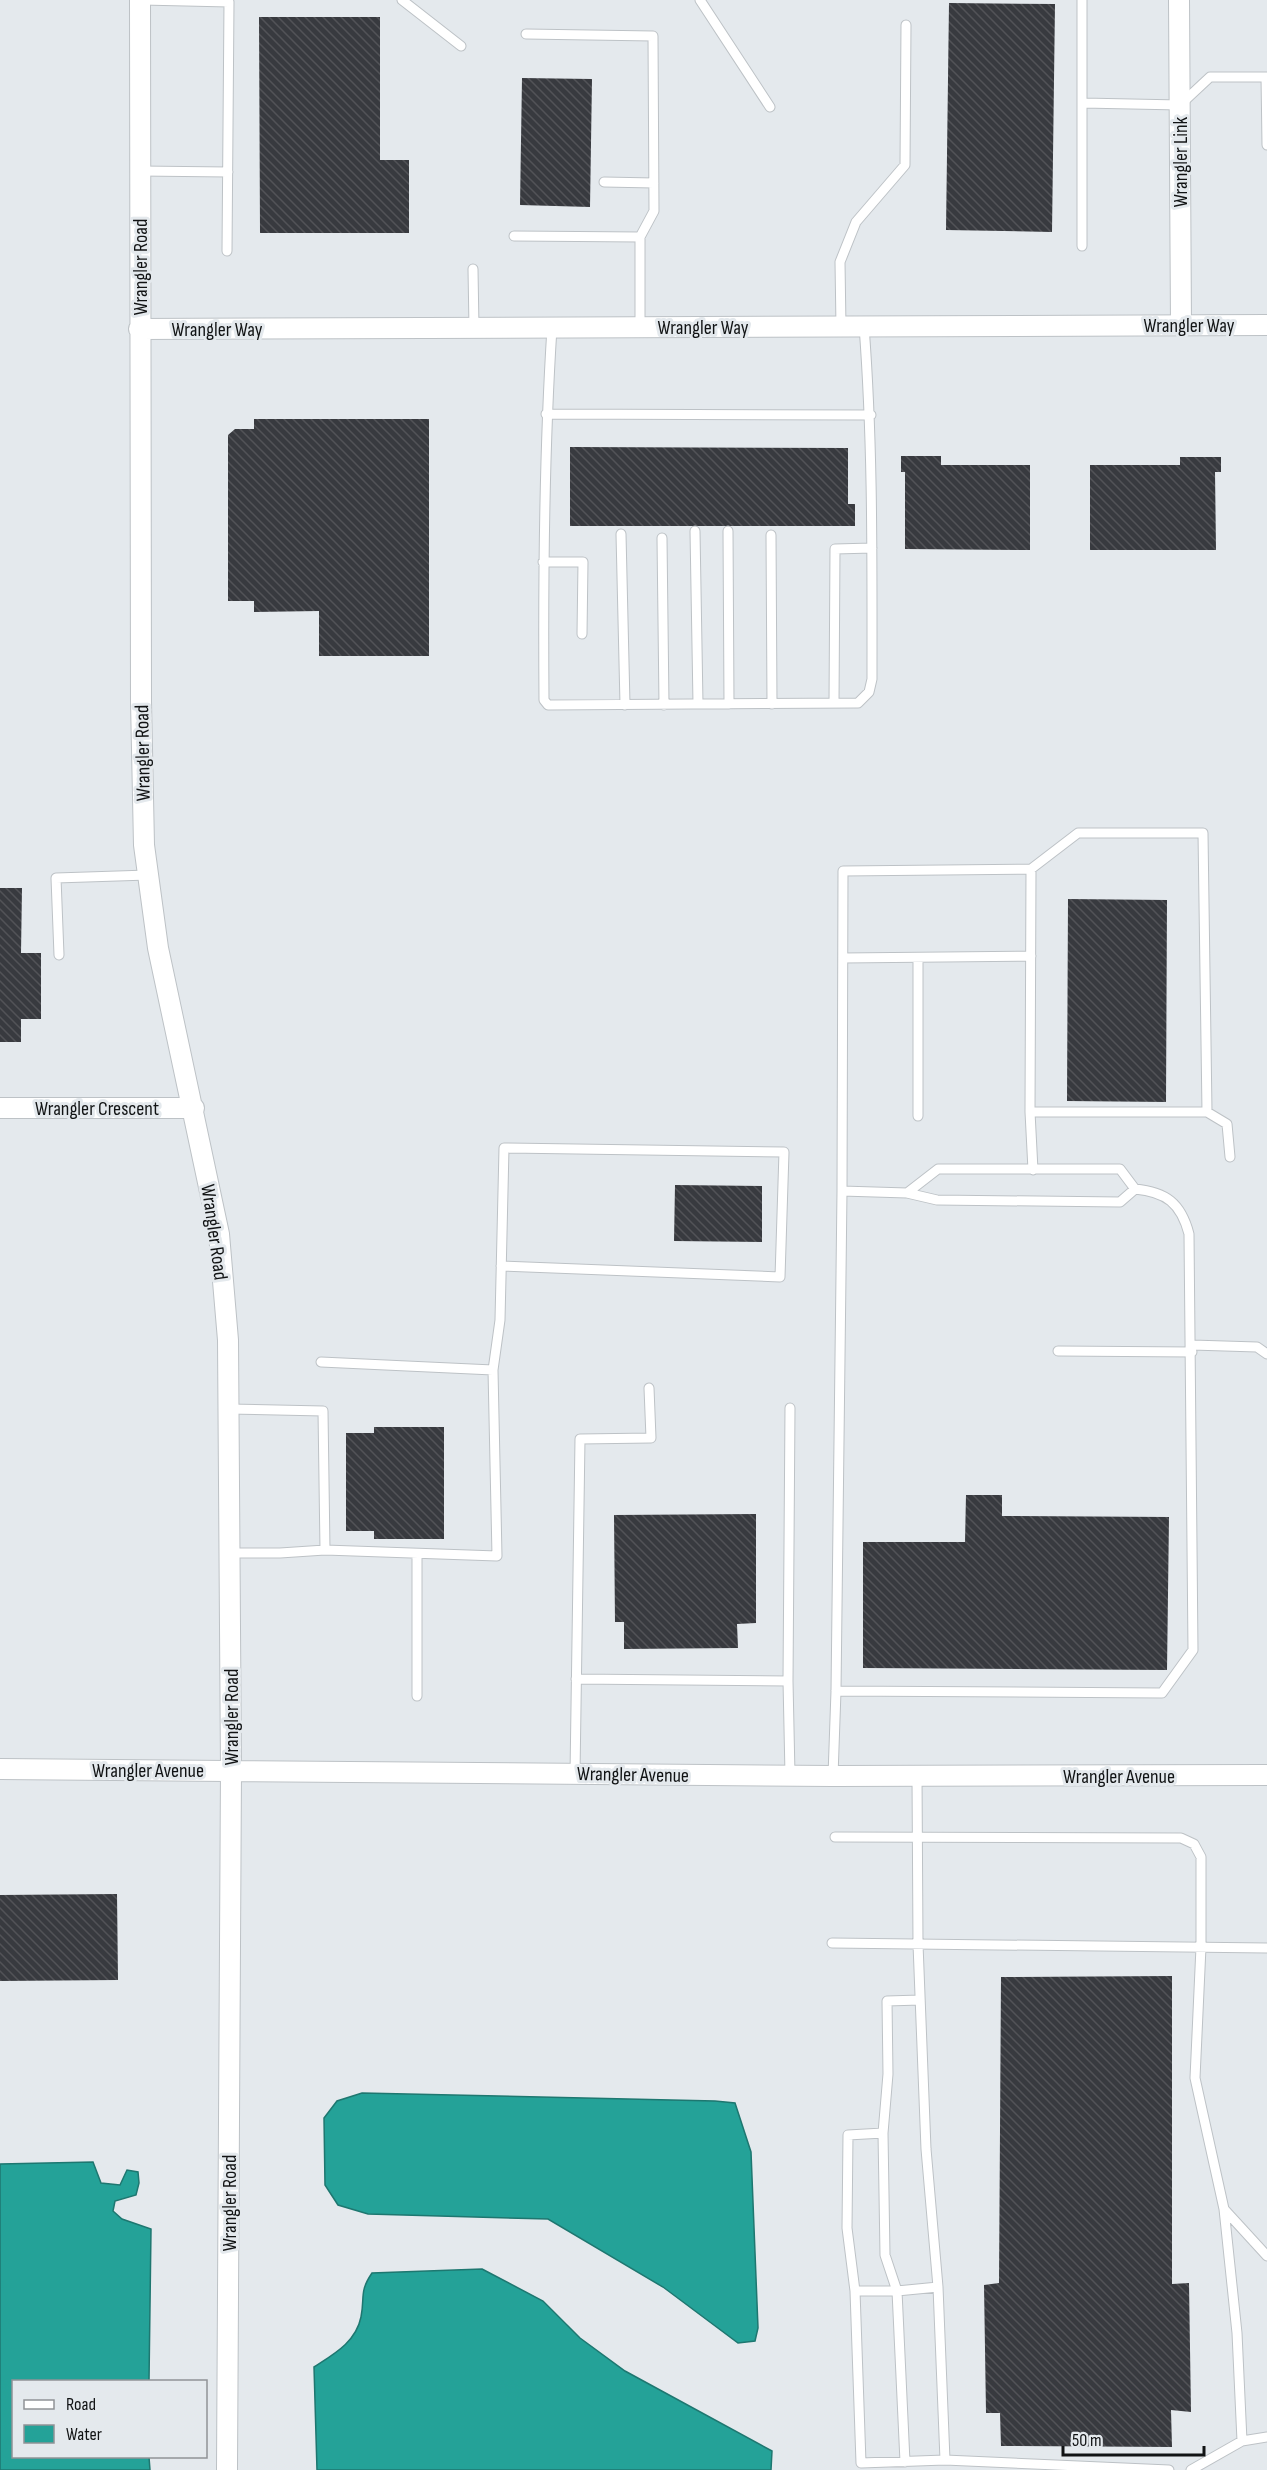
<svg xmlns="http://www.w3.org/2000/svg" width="1267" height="2470" font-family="'Sofia Sans Condensed',sans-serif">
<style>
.water{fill:#24a298;stroke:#1e7770;stroke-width:1.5}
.building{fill:url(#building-back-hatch)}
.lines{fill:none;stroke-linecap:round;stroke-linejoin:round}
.service-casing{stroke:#bdc2c6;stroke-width:11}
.minor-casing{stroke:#bdc2c6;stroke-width:22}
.service{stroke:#fff;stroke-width:9}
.minor{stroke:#fff;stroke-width:20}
.labels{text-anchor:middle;stroke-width:6;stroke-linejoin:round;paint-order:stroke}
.street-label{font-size:20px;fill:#111314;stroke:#e4e9ed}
</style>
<defs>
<pattern id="building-back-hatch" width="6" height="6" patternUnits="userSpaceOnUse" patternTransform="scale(1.5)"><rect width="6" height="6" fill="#383a3f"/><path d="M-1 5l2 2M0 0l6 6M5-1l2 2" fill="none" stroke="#525357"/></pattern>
</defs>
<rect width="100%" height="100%" fill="#e4e9ed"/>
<path class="water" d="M362,2093L715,2101L735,2103L751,2152L758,2328L755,2341L738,2343L663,2287L548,2219L368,2214L338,2205L325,2185L324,2118L337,2101Z
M93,2162L101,2183L120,2185L127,2170L138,2172L139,2183L136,2195L115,2201L113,2211L122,2219L151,2229L149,2381L14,2382V2456L149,2457L150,2470H0V2164Z
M482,2269L543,2301L580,2338L625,2371L772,2451L771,2470H317L314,2367C334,2354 356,2342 361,2317C365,2297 359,2292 372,2273Z"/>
<path class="building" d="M949,3L1055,4L1052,232L946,230Z
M259,17H380V160H409V233H260Z
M522,78L592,79L590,207L520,205Z
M254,419H429V656H319V611L254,612V601H228V435L235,429H254Z
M570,447L848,448V504H855V526H570Z
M901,456H941V465H1030V550L905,549V472H901Z
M1180,457H1221V472H1215L1216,550H1090V465H1180Z
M0,888H22L21,953H41V1019H21V1042H0Z
M1068,899L1167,900L1166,1102L1067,1101Z
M675,1185L762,1186V1242L674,1241Z
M374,1427H444V1539H374V1531H346V1433H374Z
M966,1495H1002V1516L1169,1517L1167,1670L863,1668V1542H965Z
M756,1514V1623L737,1624L738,1648L624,1649V1622H615L614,1515Z
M117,1894L118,1980L0,1981V1895Z
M1172,1976V2284L1189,2283L1191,2412L1171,2410L1172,2447L1001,2446L1000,2413H986L984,2285L999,2283L1001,1977Z"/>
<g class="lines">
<g class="service-casing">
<path id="service" d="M142,0L229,2L227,251
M402,0L461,46
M700,0L770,107
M1082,0V246
M526,34L653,36L654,211L640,237V327
M1266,77L1267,145
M1083,103L1180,105L1210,77H1267
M140,171L228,172
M604,182L654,183
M514,236L640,237
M473,269L474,328
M841,327L840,262L856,222L905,165L906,25
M552,328C544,452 543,576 544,700L548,705L858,703L869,692L872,679C872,561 873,444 864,326
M546,414L871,415
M695,531L698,704
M728,531L729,704
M621,534L625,705
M771,535L772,704
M662,538L664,705
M543,562H583L582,634
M834,703L835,549L872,548
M59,955L56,878L148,875
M843,958L1031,956
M1030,1112H1207
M918,1116V959
M1033,1170L1030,1112L1031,869L1078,833H1203L1207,1112L1227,1124L1230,1157
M842,1191L843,871L1031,869
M907,1193L938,1169H1120L1135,1189
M1192,1345L1257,1347L1267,1354
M1058,1351L1192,1352
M321,1362L493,1370L497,1556L325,1550
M493,1370L500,1320L504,1148L784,1152L780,1277L501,1266
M228,1409L323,1411L325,1550L280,1553H230
M417,1554V1696
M576,1679L788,1681L790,1775
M788,1681L790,1408
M575,1774L580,1439L651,1438L649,1388
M833,1776L836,1691L842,1191L907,1193L937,1200L1120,1202L1135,1189C1166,1192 1181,1203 1189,1234L1193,1650L1162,1693L836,1691
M917,1776L918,1944L926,2149L938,2287L945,2460L1169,2470
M835,1837L1181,1838L1194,1844L1201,1857V1947L1195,2078L1224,2209L1267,2256
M832,1943L1267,1948
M883,2133L848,2135L847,2228L855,2291L861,2463L945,2460
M1224,2209L1237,2333L1242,2441
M855,2291H897L938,2287
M905,2462L897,2291L885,2255L883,2133L888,2074L887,2001L920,2000
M1191,2470L1242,2441L1267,2437"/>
</g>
<g class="minor-casing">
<path id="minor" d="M140,0L141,701L144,845L158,948L219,1234L228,1340L231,1770L227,2470
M1179,0L1181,325
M139,329L1267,325
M0,1108H194
M0,1769L833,1776L1267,1775"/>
</g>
<use href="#service" class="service"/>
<use href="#minor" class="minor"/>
</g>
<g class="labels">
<g class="street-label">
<text transform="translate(1180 162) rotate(-90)" y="7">Wrangler Link</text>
<text transform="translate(140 267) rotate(-90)" y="7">Wrangler Road</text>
<text x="1189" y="332">Wrangler Way</text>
<text x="703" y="334">Wrangler Way</text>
<text x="217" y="336">Wrangler Way</text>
<text transform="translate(142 753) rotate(-91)" y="7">Wrangler Road</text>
<text x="97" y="1115">Wrangler Crescent</text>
<text transform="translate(215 1232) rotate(82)" y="7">Wrangler Road</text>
<text transform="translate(231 1717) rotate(-90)" y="7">Wrangler Road</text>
<text x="148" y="1777">Wrangler Avenue</text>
<text transform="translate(633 1774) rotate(1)" y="7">Wrangler Avenue</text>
<text x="1119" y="1783">Wrangler Avenue</text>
<text transform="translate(229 2203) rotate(-90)" y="7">Wrangler Road</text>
</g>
</g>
<rect x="12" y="2380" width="195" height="78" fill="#e4e9ed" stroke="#909396" stroke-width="1.5"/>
<rect x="24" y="2400" width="30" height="9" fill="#ffffff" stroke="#909396" stroke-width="1.5"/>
<text x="66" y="2410" font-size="18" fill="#111314">Road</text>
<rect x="24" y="2425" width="30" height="18" fill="#24a298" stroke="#909396" stroke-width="1.5"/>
<text x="66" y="2440" font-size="18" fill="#111314">Water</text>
<path d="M1063 2446v9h141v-9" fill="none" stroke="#111314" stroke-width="3"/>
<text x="1072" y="2446" font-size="18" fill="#111314" stroke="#e4e9ed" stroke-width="4.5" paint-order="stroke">50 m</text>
</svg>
